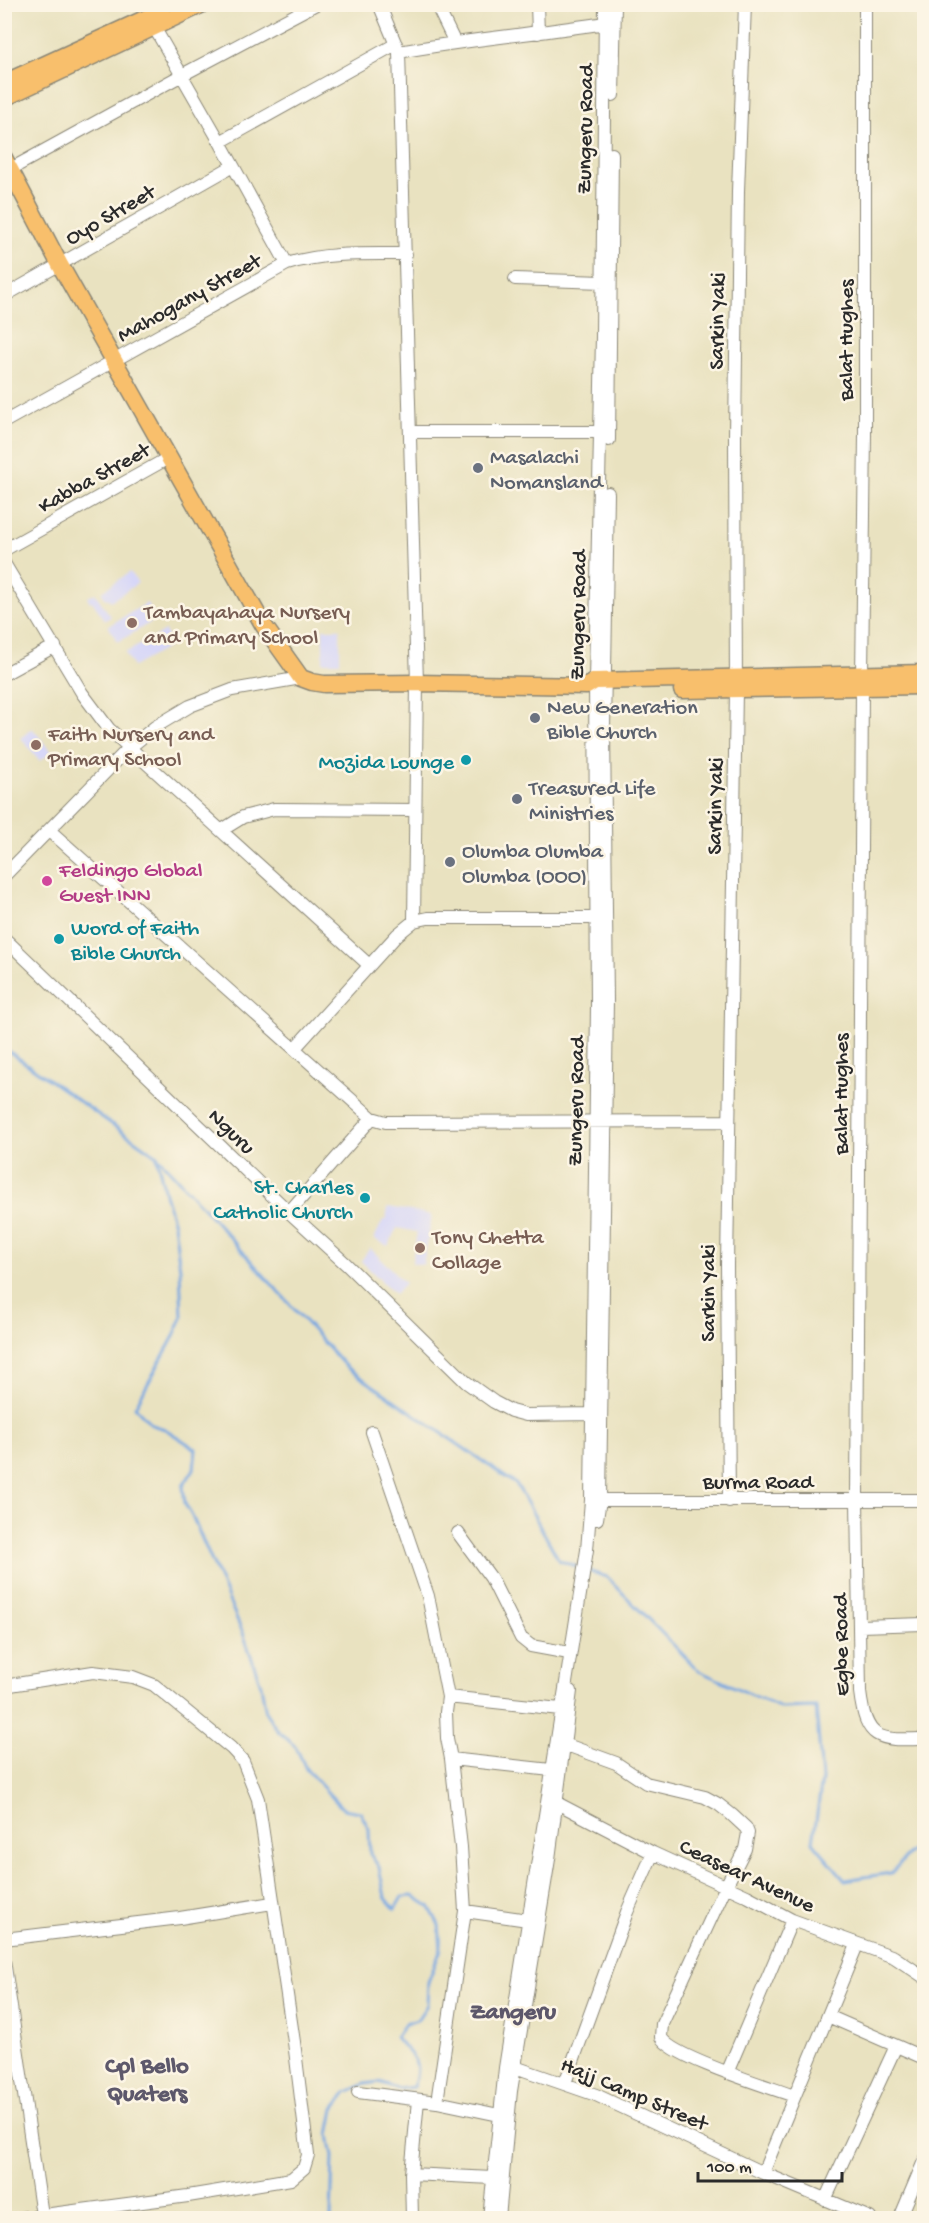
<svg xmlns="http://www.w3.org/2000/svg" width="929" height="2223" font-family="'Gochi Hand',sans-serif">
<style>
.built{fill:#d7d7f8}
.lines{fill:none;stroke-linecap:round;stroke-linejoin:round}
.stream{stroke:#76a6e0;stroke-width:3}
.minor-casing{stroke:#8a8676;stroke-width:14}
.major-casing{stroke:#8a8676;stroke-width:19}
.minor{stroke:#fff;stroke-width:12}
.major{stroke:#f8bf6c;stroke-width:16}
.worship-dot{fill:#6b7280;stroke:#fcf5e5;stroke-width:2}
.education-dot{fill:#8d6e63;stroke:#fcf5e5;stroke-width:2}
.culture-dot{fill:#0f9aa8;stroke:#fcf5e5;stroke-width:2}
.hotel-dot{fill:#d1479c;stroke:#fcf5e5;stroke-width:2}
.labels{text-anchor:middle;stroke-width:5;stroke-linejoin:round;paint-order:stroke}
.street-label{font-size:22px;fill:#2b2b2b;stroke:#fcf5e5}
.worship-label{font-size:22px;fill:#5b616d;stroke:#fcf5e5;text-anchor:start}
.education-label{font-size:22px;fill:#785e54;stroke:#fcf5e5;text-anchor:start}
.culture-label{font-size:22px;fill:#0d838f;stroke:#fcf5e5;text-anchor:end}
.hotel-label{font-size:22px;fill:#b23c85;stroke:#fcf5e5;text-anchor:start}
.neighbourhood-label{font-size:24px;font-weight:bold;fill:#5d586b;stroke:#fcf5e5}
</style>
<rect width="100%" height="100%" fill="#fcf5e5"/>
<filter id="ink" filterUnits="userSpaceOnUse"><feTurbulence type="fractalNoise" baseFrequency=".0167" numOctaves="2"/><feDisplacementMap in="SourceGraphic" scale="12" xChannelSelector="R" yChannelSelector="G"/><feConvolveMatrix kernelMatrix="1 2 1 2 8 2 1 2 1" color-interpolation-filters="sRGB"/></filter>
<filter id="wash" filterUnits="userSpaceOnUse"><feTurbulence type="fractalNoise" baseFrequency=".008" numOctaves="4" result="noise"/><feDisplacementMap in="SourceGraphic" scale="24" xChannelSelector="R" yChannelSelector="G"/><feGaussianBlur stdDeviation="1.35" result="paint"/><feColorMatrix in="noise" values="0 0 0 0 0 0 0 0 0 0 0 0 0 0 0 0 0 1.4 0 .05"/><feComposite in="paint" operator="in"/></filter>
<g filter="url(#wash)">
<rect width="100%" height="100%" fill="#e9e2c0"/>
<path class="built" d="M130,572L138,583L111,601L108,598L106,599L101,592Z
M95,593L111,617L105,620L92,601L90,602L87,598Z
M147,603L156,619L118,642L108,626Z
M323,629H340V662H323Z
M165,631L172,645L133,667L125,653Z
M32,728L52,752L40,761L21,738Z
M388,1207L432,1215L423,1265L412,1263L417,1232L397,1228L388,1246L374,1239L383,1220H386Z
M370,1248L405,1283L395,1294L361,1261Z"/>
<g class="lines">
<path class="stream" d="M4,1048L157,1156L346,1367L517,1485L559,1560L582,1569
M157,1158L165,1194L174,1224L180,1269L182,1318L172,1340L135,1407L152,1425L165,1429L196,1449L194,1469L183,1486L185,1504L193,1518L243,1633L261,1685L266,1713L279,1732L296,1747L306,1769L343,1809L360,1812L369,1829L370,1854L379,1867L385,1897L395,1909L402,1897L413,1896L429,1906L439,1925L441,1949L428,1982L427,2005L417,2020L405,2024L396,2037C412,2058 423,2059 413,2087L399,2089L379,2082L365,2084L347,2092L334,2109L329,2135L333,2156L331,2218
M588,1571L607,1577L699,1671L781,1708L816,1707L822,1779L813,1842L845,1880L891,1873L924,1838"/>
</g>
</g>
<g filter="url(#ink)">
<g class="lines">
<g class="minor-casing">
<path id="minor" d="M379,4L399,52L417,683L414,921
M436,4L454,41
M537,4L538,33
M154,27L220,142L287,264
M399,52C467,39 536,34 605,23
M613,95L615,4
M220,142L396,44
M9,170L182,75L316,4
M515,279L603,282
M4,296L233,166
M4,422L287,264C325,252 366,254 406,254
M410,432H601
M609,440L612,154
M4,550L170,457
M4,563L82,693L109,729L369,965
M4,674L55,646
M862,675L865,435V4
M862,687L857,1500L860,1692C866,1742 880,1740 924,1739
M49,830L372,1118L386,1122L728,1121
M222,830L243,817L274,809L415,810
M4,876L129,748L155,727L190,706L232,690L301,678
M4,938L289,1212L346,1264L466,1382L494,1402L511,1411L526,1415L592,1414
M295,1048L397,935L414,921L428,918H597
M289,1212L372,1118
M372,1432L428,1596L448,1697L446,1712L447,1738L451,1759L461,1847L465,1911L437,2102
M593,1500H924
M729,1501L727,1265L736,690L735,437L738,191L745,4
M597,1519L600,1500L607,1000L604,729L608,493
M458,1533L491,1578L521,1638L531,1646L569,1653
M860,1626L924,1624
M4,1686L93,1672L133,1677L154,1685L231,1748L243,1761L258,1799L294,2042L308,2155L304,2168L291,2179L188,2196L21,2218
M448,1697L560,1709
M564,1744L616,1763L646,1783L705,1797L718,1804L732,1815L746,1828L748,1833L745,1849L726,1886L662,2024L661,2037C670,2057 770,2087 794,2096
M451,1759L551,1770
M555,1802L653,1853L747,1896L792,1920L894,1957L924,1977
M465,1911L528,1920
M4,1939L180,1918L272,1903
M4,1960L42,2215
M828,2016L924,2058
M515,2067L596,2095L763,2173L870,2218
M727,2073L792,1920
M565,2083L627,1912L653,1853
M358,2092L437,2102L499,2115
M763,2173L857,1945
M411,2174L492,2178
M825,2200L896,2046
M412,2218L411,2174L418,2100
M489,2218L505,2068L587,1550L591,1500L597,1005L595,681L602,336L605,4
M499,2218L511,2091L549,1859L571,1691
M900,2218L924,2161"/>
</g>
<g class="major-casing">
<path id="major" d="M4,83L162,11
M4,98L203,4
M4,158L60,265L264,626L301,678L312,682L324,684L417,683L587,686L595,681L924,673
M682,690L924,686"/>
</g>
<use href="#minor" class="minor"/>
<use href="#major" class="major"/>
</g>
</g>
<g class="worship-dot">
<circle cx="478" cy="468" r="6"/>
<circle cx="535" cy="718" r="6"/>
<circle cx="517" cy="799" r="6"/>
<circle cx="450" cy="862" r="6"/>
</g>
<g class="education-dot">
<circle cx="132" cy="623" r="6"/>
<circle cx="36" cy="745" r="6"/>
<circle cx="420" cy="1248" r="6"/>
</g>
<g class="culture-dot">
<circle cx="466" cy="760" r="6"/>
<circle cx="59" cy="939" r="6"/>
<circle cx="365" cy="1198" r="6"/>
</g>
<circle class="hotel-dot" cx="47" cy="881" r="6"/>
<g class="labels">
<g class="street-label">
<text transform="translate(583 129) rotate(-89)" y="8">Zungeru Road</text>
<text transform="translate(109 213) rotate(-30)" y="8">Oyo Street</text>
<text transform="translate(188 296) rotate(-29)" y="8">Mahogany Street</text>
<text transform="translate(715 321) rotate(-89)" y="8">Sarkin Yaki</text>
<text transform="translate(844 340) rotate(-90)" y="8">Balat Hughes</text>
<text transform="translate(93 476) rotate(-29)" y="8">Kabba Street</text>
<text transform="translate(576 615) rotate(-89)" y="8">Zungeru Road</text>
<text transform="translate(713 806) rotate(-89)" y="8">Sarkin Yaki</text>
<text transform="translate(839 1094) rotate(-90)" y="8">Balat Hughes</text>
<text transform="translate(574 1101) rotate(-89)" y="8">Zungeru Road</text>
<text transform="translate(233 1130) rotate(44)" y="8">Nguru</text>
<text transform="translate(706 1293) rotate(-90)" y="8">Sarkin Yaki</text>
<text x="758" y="1488">Burma Road</text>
<text transform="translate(839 1645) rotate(-91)" y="8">Egbe Road</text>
<text transform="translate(748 1874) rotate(25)" y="8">Ceasear Avenue</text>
<text transform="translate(635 2092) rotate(23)" y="8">Hajj Camp Street</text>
</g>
<g class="worship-label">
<text x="490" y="463">Masalachi<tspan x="490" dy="25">Nomansland</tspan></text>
<text x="547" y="713">New Generation<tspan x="547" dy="25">Bible Church</tspan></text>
<text x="529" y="794">Treasured Life<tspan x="529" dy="25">Ministries</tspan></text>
<text x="462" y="857">Olumba Olumba<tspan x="462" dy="25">Olumba (OOO)</tspan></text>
</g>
<g class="education-label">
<text x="144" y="618">Tambayahaya Nursery<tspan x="144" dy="25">and Primary School</tspan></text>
<text x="48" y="740">Faith Nursery and<tspan x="48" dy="25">Primary School</tspan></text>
<text x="432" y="1243">Tony Chetta<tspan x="432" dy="25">Collage</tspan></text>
</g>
<g class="culture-label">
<text x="454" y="768">Mozida Lounge</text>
<text x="71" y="934" text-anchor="start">Word of Faith<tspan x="71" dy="25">Bible Church</tspan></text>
<text x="353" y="1193">St. Charles<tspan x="353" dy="25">Catholic Church</tspan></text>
</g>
<g class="hotel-label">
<text x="59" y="876">Feldingo Global<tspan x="59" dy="25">Guest INN</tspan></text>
</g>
<g class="neighbourhood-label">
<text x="513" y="2018">Zangeru</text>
<text x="147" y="2072">Cpl Bello<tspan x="147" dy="28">Quaters</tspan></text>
</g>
</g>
<rect width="929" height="2223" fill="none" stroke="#fcf5e5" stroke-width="24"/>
<path d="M698 2172v9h144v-9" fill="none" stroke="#2b2b2b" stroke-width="3"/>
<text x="707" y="2172" font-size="18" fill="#2b2b2b" stroke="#fcf5e5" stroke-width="4.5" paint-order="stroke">100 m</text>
</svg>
